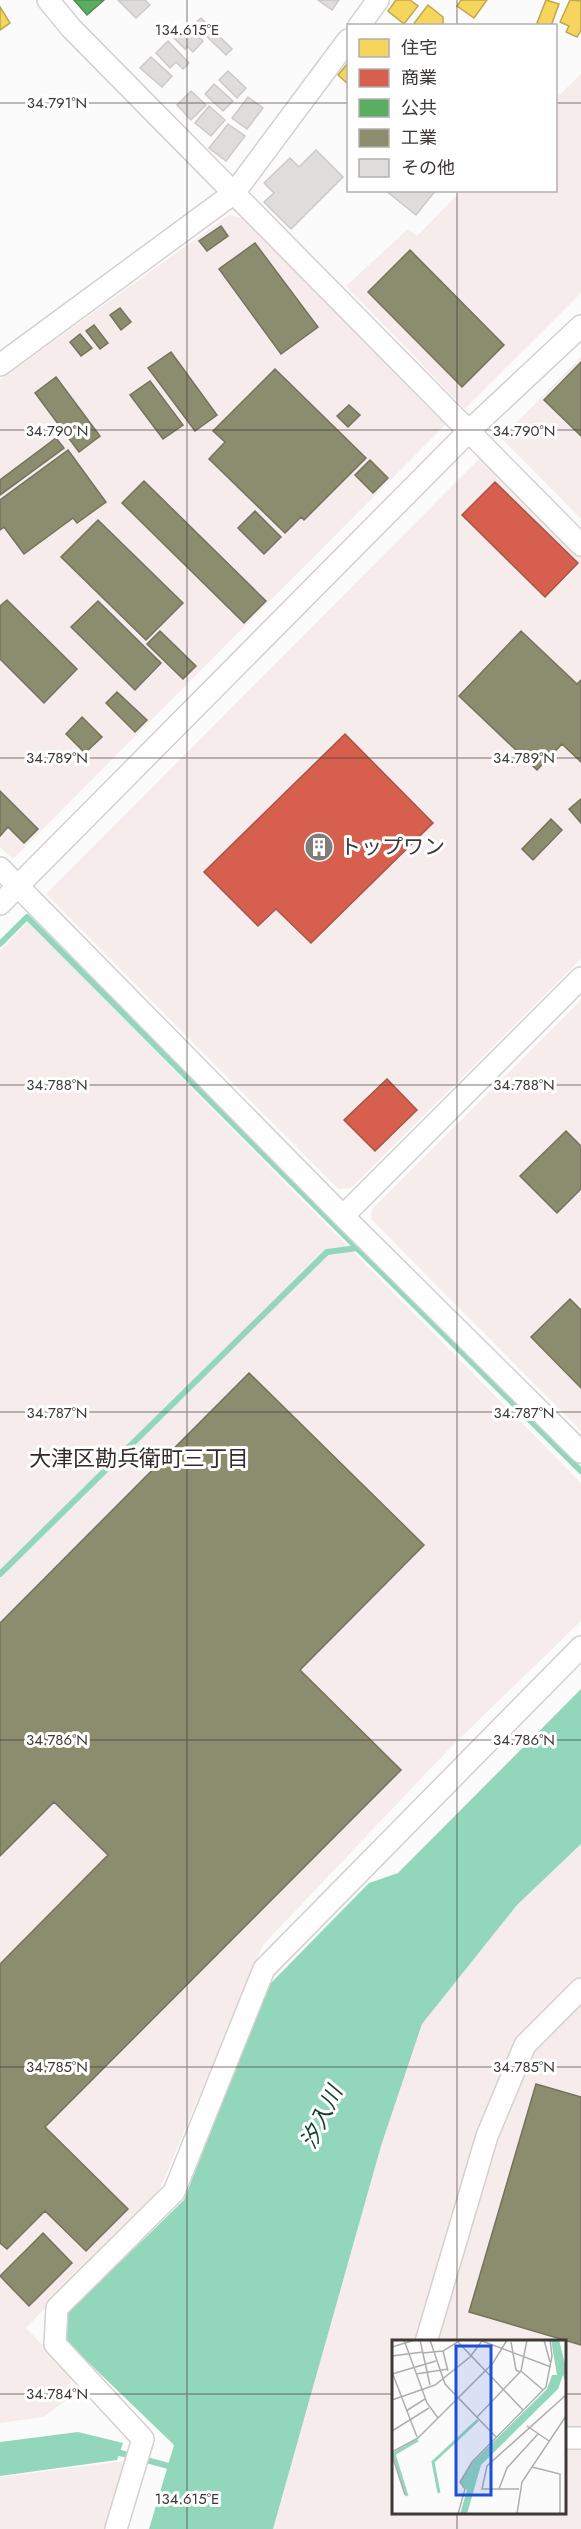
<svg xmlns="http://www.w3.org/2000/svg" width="581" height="2529" font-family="Jost,'Noto Sans JP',sans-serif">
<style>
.built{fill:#f5eceb;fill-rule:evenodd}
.water{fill:#92d7bb}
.homes{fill:#f6d55c;stroke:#bfa651;stroke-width:1.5}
.shops{fill:#d6604d;stroke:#a85446;stroke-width:1.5}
.public{fill:#5aae61;stroke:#528b54;stroke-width:1.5}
.industry{fill:#8c8c6e;stroke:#75735e;stroke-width:1.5}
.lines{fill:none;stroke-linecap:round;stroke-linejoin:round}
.stream{stroke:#92d7bb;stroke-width:6}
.building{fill:#dfdcdc;stroke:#ccc9c8;stroke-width:1.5}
.minor-casing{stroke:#d4d1d0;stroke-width:24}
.minor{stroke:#fffefe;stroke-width:21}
.ticks{fill:none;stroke:#3e3837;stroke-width:1.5;stroke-opacity:0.45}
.labels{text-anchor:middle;stroke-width:6;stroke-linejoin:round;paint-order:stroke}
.poi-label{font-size:21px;fill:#3e3837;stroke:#fff;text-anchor:start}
.neighbourhood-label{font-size:22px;fill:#352a29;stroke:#fff}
.water-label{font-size:22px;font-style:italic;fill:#133f2e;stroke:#fff}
.inset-river{fill:none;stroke:#92d7bb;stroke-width:3}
.inset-road{fill:none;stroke:#b0adad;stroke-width:1.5}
.view{fill:#1d4ed8;fill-opacity:0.15;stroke:#1d4ed8;stroke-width:3}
.inset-edge{fill:none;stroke:#3e3837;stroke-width:3}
.ticks-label{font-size:15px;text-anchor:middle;fill:#3e3837;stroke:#fff;stroke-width:6;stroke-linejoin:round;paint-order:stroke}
</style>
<rect width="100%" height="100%" fill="#fcfbfb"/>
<path class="built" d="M581,74V293L465,409L346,286L408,229L417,236L461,191L556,190V98Z
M229,215L242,218L447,423L13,859L0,847V380Z
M581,357V519L501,438Z
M482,456L581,555V959L351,1188L338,1189L46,894Z
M28,922L581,1483V1621L449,1749L263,1945L159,2191L26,2328L72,2375L68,2399L43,2417L0,2423V951Z
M581,1000V1431L371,1219L372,1209Z
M581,1844V2529H273L381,2146L422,2024L517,1905ZM394,2342H564V2512H394Z
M125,2461L105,2529H0V2477Z"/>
<path class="water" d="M581,1689V1844L517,1905L422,2024L381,2146L273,2529H149L174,2445L62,2337L64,2317L184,2200L268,1986L369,1883L398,1873Z
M78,2432L123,2443L117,2460L0,2476V2442Z"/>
<path class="homes" d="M396,0H410L418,6L404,24L388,11Z
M461,0H487L474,18L457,6Z
M546,0L559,4L551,26H542L537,23Z
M570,0L581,1V30L577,37L566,32L569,26L560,22Z
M428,5L443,17V26H412Z
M0,7L10,23L0,30Z
M348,63V84L338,75Z"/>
<path class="shops" d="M495,482L578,563L545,597L462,515Z
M345,734L433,823L311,943L276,909L258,926L204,872Z
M387,1079L417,1110L375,1151L344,1120Z"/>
<path class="public" d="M74,0H104L87,15Z"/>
<path class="industry" d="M221,226L228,236L207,251L199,241Z
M255,243L318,327L281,354L219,269Z
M410,250L504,345L462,387L368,292Z
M120,308L131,322L121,330L110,315Z
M94,325L108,343L100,349L86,331Z
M80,334L92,348L81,356L70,342Z
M171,352L217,415L195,431L148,368Z
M581,362V436L544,400Z
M275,369L366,458L304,520L301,517L285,533L209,459L225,442L213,431Z
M56,377L100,436L79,452L35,393Z
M150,381L183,425L163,439L130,395Z
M349,405L360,415L348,427L337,416Z
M56,438L64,448L0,495V480Z
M68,450L106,502L77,523L73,518L24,554L4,527L0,530V500Z
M370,460L388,478L373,493L355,475Z
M144,481L266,601L244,623L122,503Z
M255,511L281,537L264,554L238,528Z
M98,520L183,603L146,640L61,557Z
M7,600L77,669L44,703L0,659V606Z
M98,601L161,663L135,690L71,627Z
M160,631L196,666L183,679L147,644Z
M521,631L577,684L581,680V762L562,744L537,770L459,696Z
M117,692L147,720L135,732L106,703Z
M82,717L102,737L85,753L66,734Z
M0,791L38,829L24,843L8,827L0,836Z
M581,799V823L569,809Z
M551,819L562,830L533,860L522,849Z
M566,1131L581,1146V1189L557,1213L520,1176Z
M570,1299L581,1310V1388L531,1337Z
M249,1373L424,1545L300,1670L401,1770L45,2127L128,2209L86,2251L45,2211L7,2249L0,2243V1964L108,1855L54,1802L0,1856V1623Z
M536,2084L581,2097V2345L469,2312Z
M43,2233L72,2263L29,2306L0,2276Z"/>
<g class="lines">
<path class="stream" d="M0,944L27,917L357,1248
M0,1574L327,1252L357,1248L581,1471
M113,2451L176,2468"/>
</g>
<path class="building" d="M118,0H145L150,5L136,18Z
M318,0H339L332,10Z
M201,18L232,49L226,55L194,24Z
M186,25L203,41L193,52L187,46L185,49L174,38Z
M168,41L189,63L183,69L176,62L170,68L156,53Z
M151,57L172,76L162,87L140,68Z
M228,71L246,88L237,98L219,80Z
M214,84L233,101L223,111L205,94Z
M191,91L206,105L191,120L177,105Z
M248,97L263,108L247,129L232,118Z
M209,106L225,120L211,136L195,123Z
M228,124L245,136L226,161L209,148Z
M316,150L343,177L291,229L264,202L274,193L264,183L290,158L299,167Z
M385,190H436L416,215Z"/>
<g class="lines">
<g class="minor-casing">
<path id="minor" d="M48,0L71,28L581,545
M359,26L378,0
M0,365L234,193L348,40
M0,868L343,1216L581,1452
M0,904L469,431L581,326
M343,1216L581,978
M426,2342L487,2136L525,2045L581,1989
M564,2438H581
M116,2529L143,2439L55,2344L57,2308L174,2192L264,1969L581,1647"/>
</g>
<use href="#minor" class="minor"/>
</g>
<path class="ticks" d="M187,0V2529M457,0V26M0,103H348M556,103H581M457,190V2342M0,430H581M0,758H581M0,1085H581M0,1412H581M0,1740H581M0,2067H581M0,2394H394M564,2394H581M457,2512V2529"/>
<defs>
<g id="building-disc" transform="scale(1.5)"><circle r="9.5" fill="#807c7c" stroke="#fff"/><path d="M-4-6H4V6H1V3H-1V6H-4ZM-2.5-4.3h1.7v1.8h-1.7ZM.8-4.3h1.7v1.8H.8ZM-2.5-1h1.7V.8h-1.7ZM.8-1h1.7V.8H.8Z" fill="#fff"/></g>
</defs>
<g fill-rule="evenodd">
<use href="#building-disc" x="319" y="847"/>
</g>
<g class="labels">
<g class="poi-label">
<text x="340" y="854">トップワン</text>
</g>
<g class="neighbourhood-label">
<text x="139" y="1466">大津区勘兵衛町三丁目</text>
</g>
<g class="water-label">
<text transform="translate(321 2117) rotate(-64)" y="8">汐入川</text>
</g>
</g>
<g transform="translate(392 2340)">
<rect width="174" height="174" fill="#fcfbfb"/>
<path d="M159,0H167L174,28L173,41L171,35L166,49L89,125L75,174H68L75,150L68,142L80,123L155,49L160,35H165Z" fill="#92d7bb"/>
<path class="inset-river" d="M47,153L41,122L86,80M15,156L2,114L26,100"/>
<path class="inset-road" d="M12,0L35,63L46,78M28,0L38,45M38,0L53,44L104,97M64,0L131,70M152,0L158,22M90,1L159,27M119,2L124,30L128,32M0,7L23,0M51,11L56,31M31,13L51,11L69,0M0,16L31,12M129,31L151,50M0,32L25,97M0,34L44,21M24,34L56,29M0,60L43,45L78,17L90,1M14,71L33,59M85,77L129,31L135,0M135,86L157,101M0,91L37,68M0,112L26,98L101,23L115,0M0,115L13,155M140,127L168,134V174M107,149L115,128L146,94M127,149H90L95,126L174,55M66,174L73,149L68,142L80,122L154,47L160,16L158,0M125,174L130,142L174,76"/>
<path class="view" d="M64,6H99V155H64Z"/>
<rect width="174" height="174" class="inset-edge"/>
</g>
<g class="ticks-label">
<text x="187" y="35">134.615°E</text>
<text x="57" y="108">34.791°N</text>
<text x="57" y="436">34.790°N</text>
<text x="524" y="436">34.790°N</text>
<text x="57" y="763">34.789°N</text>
<text x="524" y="763">34.789°N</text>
<text x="57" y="1090">34.788°N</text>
<text x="524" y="1090">34.788°N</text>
<text x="57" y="1418">34.787°N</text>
<text x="524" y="1418">34.787°N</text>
<text x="57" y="1745">34.786°N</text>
<text x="524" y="1745">34.786°N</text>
<text x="57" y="2072">34.785°N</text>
<text x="524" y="2072">34.785°N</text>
<text x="57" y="2399">34.784°N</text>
<text x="187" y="2504">134.615°E</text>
</g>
<rect x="347" y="24" width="210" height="168" fill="#ffffff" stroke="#b2afaf" stroke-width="1.5"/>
<rect x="359" y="39" width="30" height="18" fill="#f6d55c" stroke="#b2afaf" stroke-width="1.5"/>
<text x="401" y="54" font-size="18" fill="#3e3837">住宅</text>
<rect x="359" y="69" width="30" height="18" fill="#d6604d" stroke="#b2afaf" stroke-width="1.5"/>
<text x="401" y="84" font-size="18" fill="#3e3837">商業</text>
<rect x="359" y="99" width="30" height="18" fill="#5aae61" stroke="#b2afaf" stroke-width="1.5"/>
<text x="401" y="114" font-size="18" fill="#3e3837">公共</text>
<rect x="359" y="129" width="30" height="18" fill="#8c8c6e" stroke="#b2afaf" stroke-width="1.5"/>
<text x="401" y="144" font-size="18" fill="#3e3837">工業</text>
<rect x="359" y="159" width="30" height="18" fill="#dfdcdc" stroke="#b2afaf" stroke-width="1.5"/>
<text x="401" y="174" font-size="18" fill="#3e3837">その他</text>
</svg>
